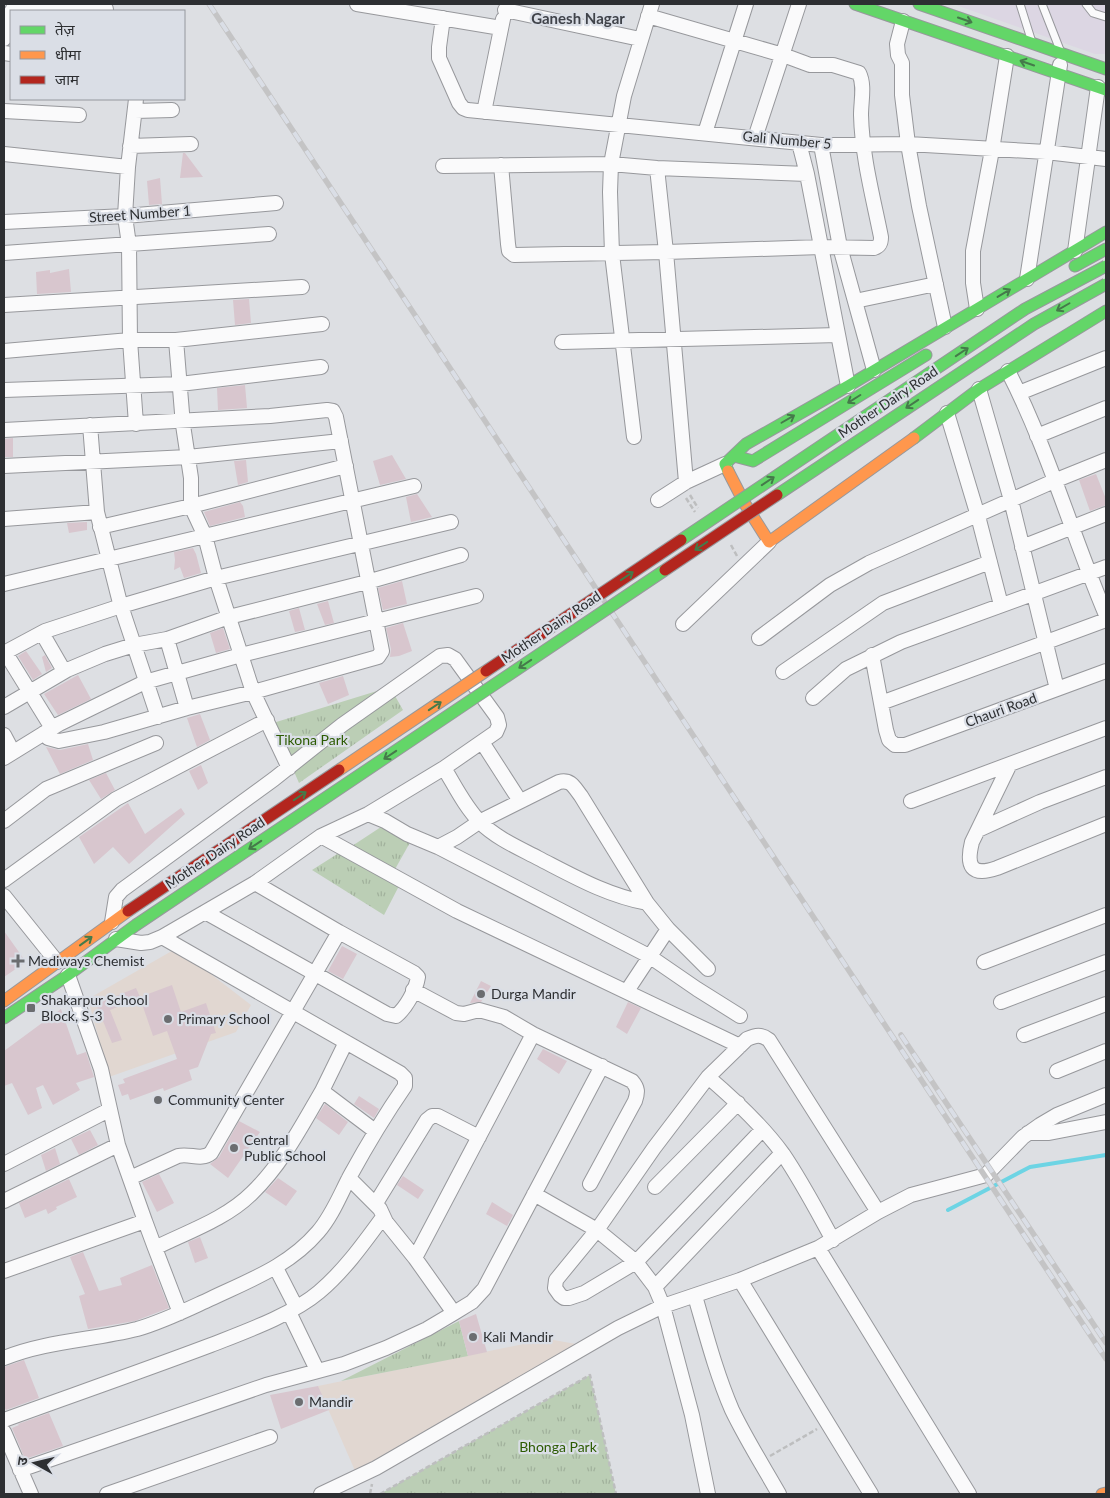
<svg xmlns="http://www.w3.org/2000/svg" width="1110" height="1498" font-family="Lato,'Noto Sans Devanagari',sans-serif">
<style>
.industrial{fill:#dcd6e3}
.education{fill:#e1d7d1}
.grass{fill:url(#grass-tufts)}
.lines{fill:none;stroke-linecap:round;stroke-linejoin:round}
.stream{stroke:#6dd4e4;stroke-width:4}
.building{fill:#d8c6ce}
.lane-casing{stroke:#97989c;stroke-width:9}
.street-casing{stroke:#97989c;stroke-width:16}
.fast-casing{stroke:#97989c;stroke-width:13}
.slow-casing{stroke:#97989c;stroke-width:13}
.path{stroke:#bdbebf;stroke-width:2.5;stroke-dasharray:5 2.5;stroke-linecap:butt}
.lane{stroke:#fafafb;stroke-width:7}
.street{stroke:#fafafb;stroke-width:14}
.fast{stroke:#63d668;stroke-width:11}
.slow{stroke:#ff974d;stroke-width:11}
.rail-casing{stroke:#c4c4c5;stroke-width:5.5}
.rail{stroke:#dadee6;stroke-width:4;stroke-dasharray:11;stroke-linecap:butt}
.fast-bridge-casing{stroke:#97989c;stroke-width:13;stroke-linecap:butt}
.slow-bridge-casing{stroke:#97989c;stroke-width:13;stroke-linecap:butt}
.jam-bridge-casing{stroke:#97989c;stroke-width:13;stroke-linecap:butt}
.fast-bridge{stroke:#63d668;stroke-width:11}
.slow-bridge{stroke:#ff974d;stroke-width:11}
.jam-bridge{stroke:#b3261e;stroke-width:11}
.oneway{stroke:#457a4a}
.poi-dot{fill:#6b6d70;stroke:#dadee6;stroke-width:2}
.labels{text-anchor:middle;stroke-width:4.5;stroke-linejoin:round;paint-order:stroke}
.street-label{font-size:14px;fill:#2d2f32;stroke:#dadee6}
.park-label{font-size:14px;fill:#2d5c03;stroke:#dadee6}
.poi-label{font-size:14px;fill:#2d2f32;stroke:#dadee6;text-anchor:start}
.neighbourhood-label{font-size:15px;font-weight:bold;fill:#40434a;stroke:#dadee6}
</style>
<defs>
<pattern id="grass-tufts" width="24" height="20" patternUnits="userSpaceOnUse" patternTransform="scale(1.25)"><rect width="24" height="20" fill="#bbceb5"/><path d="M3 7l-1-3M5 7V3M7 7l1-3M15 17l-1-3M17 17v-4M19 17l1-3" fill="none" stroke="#a1b19c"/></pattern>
</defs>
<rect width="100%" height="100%" fill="#dddfe3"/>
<path class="industrial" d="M953,4H1106V54H1095Z"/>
<path class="education" d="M177,948L251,1005L236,1032L109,1077L88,999Z
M548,1339L587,1346L356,1473L318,1386Z"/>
<path class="grass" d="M390,687L403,710L299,783L273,723Z
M384,825L412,839L394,871L349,848Z
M342,851L400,884L384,915L312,870Z
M459,1321L468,1356L341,1381Z
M590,1375L616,1494H380Z"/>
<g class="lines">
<path class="stream" d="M948,1210L1030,1167L1106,1155"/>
</g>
<path class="building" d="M183,153H185L203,177L180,178Z
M160,178L162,204L149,205L147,181Z
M69,269L71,292L37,294L36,272L50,270V273Z
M249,299L251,323L235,325L233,300Z
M245,385L247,408L218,410L217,388Z
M13,438V457H4V439Z
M392,455L406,479L380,485L373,461Z
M246,460L248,482L238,485L234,461Z
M1096,474L1106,499V505L1090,511L1079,480Z
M417,494L432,517L411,522L406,497Z
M240,502L243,506L245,517L210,526L204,512Z
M87,522V530L69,533L67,523Z
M193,548L196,554L201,573L184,578L180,567L174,570L175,560L174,552Z
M402,581L407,604L383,610L378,588Z
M328,601L334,623L325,625L317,604Z
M299,608L305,630L295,632L289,611Z
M403,623L412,651L399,656L390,657L391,649L386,628Z
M223,628L230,649L216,653L210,633Z
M26,651L42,674L33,680L18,656Z
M45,655L52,668L46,672L42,657Z
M78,675L91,699L58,715L44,694Z
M343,676L349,695L328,704L319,683Z
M200,714L210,740L197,747L187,718Z
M88,744L93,760L60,774L46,747L60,750Z
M201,765L208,783L198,790L189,771Z
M106,773L115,790L101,799L89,780Z
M128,803L145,834L181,808L185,814L129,864L113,847L94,864L79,837Z
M4,931L26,962L4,977Z
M342,946L357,954L343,979L328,971Z
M481,981L491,986L481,1002L470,1003Z
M172,985L181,1012L206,1003L216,1033L211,1034L198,1067L189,1070L192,1080L164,1091L163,1088L130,1100L128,1094L122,1096L118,1085L125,1083L123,1079L177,1059L167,1031L153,1036L140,998L110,1010L122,1040L112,1043L96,1004L136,988L140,997Z
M628,1002L641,1008L627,1034L616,1027Z
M61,1009L77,1055L86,1052L94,1077L76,1083L80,1090L53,1105L43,1085L36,1088L42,1108L28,1115L12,1083L4,1086V1051Z
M543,1049L567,1061L559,1074L537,1059Z
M359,1096L379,1109L374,1118L354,1104Z
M325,1104L348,1122L339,1135L316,1118Z
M239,1121L260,1132L228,1178L210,1164L219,1157Z
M90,1130L98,1145L79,1155L71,1139Z
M55,1148L60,1164L46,1171L41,1155Z
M159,1174L174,1203L157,1212L142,1182Z
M403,1176L424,1190L418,1199L397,1185Z
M278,1178L297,1191L286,1206L265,1192Z
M69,1179L77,1197L56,1207L57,1209L48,1214L46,1209L25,1218L19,1203Z
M492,1202L513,1215L507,1226L486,1214Z
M200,1237L208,1258L195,1263L188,1242Z
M83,1252L99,1291L122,1285L120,1278L152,1265L169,1308L135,1321L88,1329L79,1296L85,1294L70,1257Z
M476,1314L487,1352L468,1356L459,1321Z
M24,1360L39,1398L6,1410L4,1407V1367Z
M318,1386L329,1410L281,1429L270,1395Z
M49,1413L63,1446L25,1459L12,1428L19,1425L18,1424Z"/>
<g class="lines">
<g class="lane-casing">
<path id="lane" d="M1020,4L1031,39
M1042,4L1060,50
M1086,4L1093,13L1106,17"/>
</g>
<g class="street-casing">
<path id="street" d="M357,4L501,28
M505,10L640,39
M12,11L15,4L106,9
M443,18L439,47V58L459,103L463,108L468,110L821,145L908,144L1046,152L1106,159
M903,21L897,44L898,55L902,63V95L908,144L919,206L945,327
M4,39L11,12
M4,53L11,54
M136,99L128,167L125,216L129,245L130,340L136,424
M4,111L79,115
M135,111L172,110
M484,112L503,19
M705,133L746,4
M755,138L799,4
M799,143L807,174L848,386
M821,145L840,247L874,370
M130,146L191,144
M4,154L128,167
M501,165L508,244L509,251L514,255L666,252L821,247L874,248C880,246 881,243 881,237C873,197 862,156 861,115C861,101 865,85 859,73L833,65H810L783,55L648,16
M443,166L611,164L657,168L807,174
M657,168L666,252L686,482
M4,222L125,216L276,203
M1075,251L1098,87
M4,253L269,234
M1027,279L1060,65
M855,301L936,284
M4,305L302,287
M977,309L973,283V251L992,150L1007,56
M176,340L183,425L191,478V506L205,536L216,578L253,692L289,768
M562,342L838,335
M4,351L130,340H176L322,324
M1008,371C1048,449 1072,535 1106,615
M979,389L1011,500L1057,689
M4,390L180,384L321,367
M1019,393L1106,358
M947,413L978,516L1001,605
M90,425L97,512L120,603L158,717
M4,430L270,416L327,410L333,411L336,417L382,651L378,657L253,692L187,708L104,732L59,741L48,738L44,733
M1037,436L1106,408
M634,437L612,254L610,192L611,164L624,96L652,4
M4,466L188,457L341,441
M658,500L686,482L725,464
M4,519L97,512
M100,527L191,506L346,466
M1022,547L1106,514
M4,584L414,486
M683,624L769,542
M42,633L64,671
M759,638L830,585L869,563L1054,481L1106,460
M167,639L187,708
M5,652L52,728
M4,653L45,631L121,606L216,578L451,522
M872,655L886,730L889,740L895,745H905L1106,671
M783,672L883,603L990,562
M813,698L846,669L901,642L1106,567
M881,703L1106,620
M4,707L67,670L105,654L134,645L167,639L229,617L367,582L461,555
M4,735L13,752
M482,742L520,801
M4,758L59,724L145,682L241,655L476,596
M1010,764L972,842C966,866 971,877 997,868L1106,824
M444,768C455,786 465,807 480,822C496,838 519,848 538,858C575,877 606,895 647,903
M911,801L1106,728
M368,814L385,821L407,834L438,847L649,956L697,989L740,1016
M4,821L46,789L156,743
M978,830L1040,802L1106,777
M321,836L457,911L740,1046
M438,847L457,837L479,822L559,782C571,779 574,787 581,796L647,903L668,929L708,969
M4,880L116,799L267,720
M4,896L57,962
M205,912L387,1014L396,1016C406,1008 416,990 418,977L414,973L339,932L255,883
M112,922L116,897L122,890L274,779L342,725L440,656L448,655L455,659L497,717L499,725L496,732L444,768L368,814L321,836L255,883L162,937L150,942L141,943L116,939
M984,962L1106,915
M68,975L101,1069L118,1145L145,1221
M413,990L456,1013L464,1014L479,1010L504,1017L533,1034L632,1081C638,1088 638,1092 635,1101L590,1184
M627,991L668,929
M1001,1002L1106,962
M1024,1035L1106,1004
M1057,1071L1106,1051
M708,1077L654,1148L597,1230L556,1280L555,1288L560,1295L564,1298H569L584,1293L636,1262L762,1130
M322,1091L346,1042
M1028,1133H1049L1106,1122
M4,1164L109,1110
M130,1178L178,1156C190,1153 201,1161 211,1153L339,932
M349,1178L380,1209L386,1222L415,1258L454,1313
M655,1187L738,1103
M534,1194L597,1230L636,1262L655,1287L663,1306L692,1415L708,1494
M4,1201L118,1145
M376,1203L427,1120L432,1116H438L479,1137
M833,1240C817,1211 802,1182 783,1154C762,1125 735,1100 708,1077L747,1039C756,1035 761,1034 769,1040L878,1212
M155,1248L180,1313
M818,1248L969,1494
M415,1258L533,1034
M276,1268L296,1307
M4,1271L145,1221L155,1248C187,1232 226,1219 252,1193C282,1164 301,1127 322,1091L375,1131
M740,1280L871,1494
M655,1287L782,1153
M695,1296C706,1334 716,1373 732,1410C746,1439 763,1466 779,1494
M289,1312L317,1370
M4,1358C46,1341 93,1340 137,1329C162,1322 186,1310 210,1299C250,1280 289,1266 318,1232C332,1216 340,1195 350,1176C367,1145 385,1115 405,1086V1078L400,1073L162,937
M4,1420C73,1395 142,1371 211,1345C244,1332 292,1315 319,1292C344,1271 364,1243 383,1217
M4,1432L31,1494
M20,1470L266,1385L344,1364L386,1348L427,1329L454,1313L472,1302L484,1289L602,1066
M107,1494L270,1437
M321,1494L376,1468L618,1328L663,1306L740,1280L818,1248L878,1212L911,1195L986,1175L1023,1137L1040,1125L1057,1115L1106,1095"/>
</g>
<g class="fast-casing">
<path id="fast" d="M855,4L1106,90
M919,4L1106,69
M1075,266L1106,249
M914,438L979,389L1106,311
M734,456L753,461L926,355
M728,471L725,464L746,444L848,386L1106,232
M4,1018L68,975L136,925"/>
</g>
<g class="slow-casing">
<path id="slow" d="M728,471L745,504L769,542L914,438
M4,1001L128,911
M1102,1494L1106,1493"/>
</g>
<path class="path" d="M690,495L698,508
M686,498L695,512
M731,545L737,556
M770,1456L817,1429
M370,1494L372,1484
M380,1494L590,1375L616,1494"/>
<use href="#lane" class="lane"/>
<use href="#street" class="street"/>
<use href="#fast" class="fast"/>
<use href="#slow" class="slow"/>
<g class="rail-casing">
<path id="rail" d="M209,4L1106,1359
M901,1035L1106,1343"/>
</g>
<use href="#rail" class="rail"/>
<g class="fast-bridge-casing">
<path id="fast-bridge" d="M777,495L1034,324L1106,284
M681,540L1025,309L1106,266
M136,925L665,570"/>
</g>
<g class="slow-bridge-casing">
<path id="slow-bridge" d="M339,770L486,671"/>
</g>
<g class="jam-bridge-casing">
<path id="jam-bridge" d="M665,570L777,495
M486,671L681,540
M128,911L339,770"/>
</g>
<use href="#fast-bridge" class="fast-bridge"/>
<use href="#slow-bridge" class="slow-bridge"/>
<use href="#jam-bridge" class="jam-bridge"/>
</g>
<defs><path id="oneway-shaft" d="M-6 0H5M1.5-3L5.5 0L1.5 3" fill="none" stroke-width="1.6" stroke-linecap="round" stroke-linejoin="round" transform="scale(1.25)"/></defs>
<g class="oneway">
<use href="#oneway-shaft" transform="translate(965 20) rotate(19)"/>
<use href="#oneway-shaft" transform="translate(1027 63) rotate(-161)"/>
<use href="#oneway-shaft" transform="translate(1004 293) rotate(-31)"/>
<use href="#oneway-shaft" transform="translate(1063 307) rotate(150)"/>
<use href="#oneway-shaft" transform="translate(962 352) rotate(-34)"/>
<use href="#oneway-shaft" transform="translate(854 399) rotate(148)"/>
<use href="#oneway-shaft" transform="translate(912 404) rotate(146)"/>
<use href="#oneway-shaft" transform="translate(788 419) rotate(-30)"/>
<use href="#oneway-shaft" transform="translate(768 481) rotate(-34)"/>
<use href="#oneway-shaft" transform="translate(701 546) rotate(146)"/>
<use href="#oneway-shaft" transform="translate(627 576) rotate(-34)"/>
<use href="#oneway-shaft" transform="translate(525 664) rotate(146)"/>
<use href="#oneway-shaft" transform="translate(435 706) rotate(-34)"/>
<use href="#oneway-shaft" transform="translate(390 755) rotate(146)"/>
<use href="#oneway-shaft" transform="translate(300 796) rotate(-34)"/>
<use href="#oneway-shaft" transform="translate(255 845) rotate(146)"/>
<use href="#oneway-shaft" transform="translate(86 941) rotate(-36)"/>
</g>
<g class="poi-dot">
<path d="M15.5 953.5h5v5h5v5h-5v5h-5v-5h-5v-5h5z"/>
<circle cx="481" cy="994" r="5"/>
<rect x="26" y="1003" width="10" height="10" rx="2.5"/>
<circle cx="168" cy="1019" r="5"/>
<circle cx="158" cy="1100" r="5"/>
<circle cx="234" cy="1148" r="5"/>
<circle cx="473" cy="1337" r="5"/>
<circle cx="299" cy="1402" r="5"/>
</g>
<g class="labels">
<g class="street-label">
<text transform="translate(787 140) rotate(5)" y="5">Gali Number 5</text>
<text transform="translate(140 214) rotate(-4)" y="5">Street Number 1</text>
<text transform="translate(888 402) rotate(-34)" y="5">Mother Dairy Road</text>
<text transform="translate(551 627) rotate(-34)" y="5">Mother Dairy Road</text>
<text transform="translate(1001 710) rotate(-20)" y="5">Chauri Road</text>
<text transform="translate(215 853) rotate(-34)" y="5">Mother Dairy Road</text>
</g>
<g class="park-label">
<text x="312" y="745">Tikona Park</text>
<text x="558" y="1452">Bhonga Park</text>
</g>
<g class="poi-label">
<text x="28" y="966">Mediways Chemist</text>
<text x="491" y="999">Durga Mandir</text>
<text x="41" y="1005">Shakarpur School<tspan x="41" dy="16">Block, S-3</tspan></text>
<text x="178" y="1024">Primary School</text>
<text x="168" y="1105">Community Center</text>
<text x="244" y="1145">Central<tspan x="244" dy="16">Public School</tspan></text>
<text x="483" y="1342">Kali Mandir</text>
<text x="309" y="1407">Mandir</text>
</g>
<g class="neighbourhood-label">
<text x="578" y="24">Ganesh Nagar</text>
</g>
</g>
<rect width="1110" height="1498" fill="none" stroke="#2d2f32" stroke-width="10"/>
<rect x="10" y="10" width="175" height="90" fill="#dadee6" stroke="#95989e"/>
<rect x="20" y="26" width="25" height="8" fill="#63d668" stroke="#95989e"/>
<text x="55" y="35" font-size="15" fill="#2d2f32">तेज़</text>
<rect x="20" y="51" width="25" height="8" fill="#ff974d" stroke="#95989e"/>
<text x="55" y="60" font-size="15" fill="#2d2f32">धीमा</text>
<rect x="20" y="76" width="25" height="8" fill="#b3261e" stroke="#95989e"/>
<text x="55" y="85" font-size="15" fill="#2d2f32">जाम</text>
<g transform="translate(35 1463) rotate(278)" stroke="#dadee6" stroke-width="4" paint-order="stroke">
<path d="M0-4L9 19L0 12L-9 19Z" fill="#2d2f32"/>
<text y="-8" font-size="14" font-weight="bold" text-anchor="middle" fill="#2d2f32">उ</text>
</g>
</svg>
